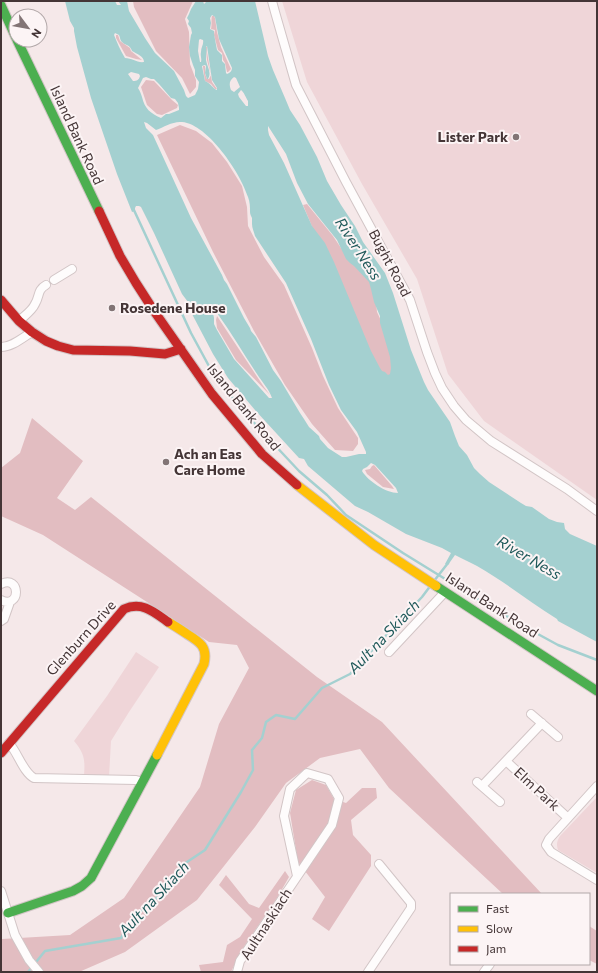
<svg xmlns="http://www.w3.org/2000/svg" width="598" height="973" font-family="Commissioner,sans-serif">
<style>
.green{fill:#efd5d8}
.forest{fill:#e2bdc1}
.water{fill:#a4d0d0;fill-rule:evenodd}
.lines{fill:none;stroke-linecap:round;stroke-linejoin:round}
.stream{stroke:#a4d0d0;stroke-width:2.5}
.street-casing{stroke:#d2c5c6;stroke-width:10}
.fast-casing{stroke:#d2c5c6;stroke-width:11}
.slow-casing{stroke:#d2c5c6;stroke-width:11}
.jam-casing{stroke:#d2c5c6;stroke-width:11}
.street{stroke:#fefcfc;stroke-width:8}
.fast{stroke:#4caf50;stroke-width:9}
.slow{stroke:#ffc107;stroke-width:9}
.jam{stroke:#c62828;stroke-width:9}
.poi-dot{fill:#827475;stroke:#fcf4f5;stroke-width:1.5}
.labels{text-anchor:middle;stroke-width:4;stroke-linejoin:round;paint-order:stroke}
.street-label{font-size:14px;fill:#443536;stroke:#fcf4f5}
.poi-label{font-size:14px;font-weight:bold;fill:#443536;stroke:#fcf4f5;text-anchor:start}
.water-label{font-size:15px;font-style:italic;fill:#1f595a;stroke:#fcf4f5}
</style>
<rect width="100%" height="100%" fill="#f5e8e9"/>
<path class="green" d="M282,1H597V500L484,421L448,374L417,279L362,184L307,82Z
M136,652L159,667L129,712L111,741L109,777L84,776C85,760 85,754 74,741L107,696Z
M597,797V873L558,850C556,844 557,841 560,836Z"/>
<path class="forest" d="M133,1H193L185,19L189,32L190,64L196,80V87L190,94L182,78L156,51L134,7Z
M212,16H214L215,18L217,32L221,47L231,69L228,72H227L225,63L223,60L222,53L218,50L214,35L215,30L211,29C212,25 211,19 212,16Z
M116,35H118L120,41L130,48L131,51L142,60L136,59L126,56L116,38Z
M206,47H207V52L212,82L217,89H215L211,84L205,81L203,67V66H205V74L207,79H209L211,75L207,60Z
M146,80L154,81L172,100L178,105L177,108L162,115L157,114L147,105L141,87Z
M180,125L196,131L212,143L227,162L242,186L247,207L248,226L264,257L284,285L312,348L323,376L338,408L358,438V444L353,451L335,450L312,424L285,385L254,331L213,252L157,135Z
M307,204L333,236L347,257L365,271L375,292L377,312L383,325L395,371L388,378L374,368L353,324L303,205Z
M217,316L264,387L270,395L236,360L217,328L216,320Z
M32,418L83,461L57,498L75,510L91,497L317,677L382,722L542,894H503L389,788L360,749L320,758L286,783L255,827L197,900L125,952L79,972H1V940L2,939L70,935L124,898L200,787L219,724L249,668L237,645L209,642L43,535L1,516V468L20,453Z
M374,465L392,486L394,489L383,487L367,474L365,470L370,469L372,466Z
M312,780L326,785L334,799L346,803L362,788H376L377,798L351,820L353,835L371,855V866L329,931L312,919L325,897L298,862L290,813L296,790Z
M285,871L289,877L277,898L241,951L231,972H201L199,965L223,962L227,945L240,937L252,919L219,885L226,875L249,904L259,908Z
M589,926L597,931V964L589,960Z"/>
<path class="water" d="M65,1H115L117,5H121L118,1H127L129,11L145,38L155,53L174,71L184,90L186,96L188,98L195,95L198,89L199,82L195,76V70L193,65L190,56L189,47L191,35L192,33L191,28L188,24L189,21L187,18L189,14L191,9L196,1H203L204,4L207,1H255L268,56L273,70L285,98L290,110L300,125L317,157L327,181L341,205L355,226L363,242L385,273L393,293L411,350L424,382L428,390L450,422L455,436L459,446L467,455L474,468L480,474L489,482L521,503L526,506L532,507L549,519L557,522L564,523L565,529L570,534L597,546V642L558,621L557,619C530,602 505,582 477,566C470,562 462,559 455,555L448,565L445,564L451,553L442,548L406,534L368,512L355,506L308,466L304,459L299,458L255,410L228,378L213,354L192,314L188,302L182,294L154,233L141,207L139,206H136L135,208V211L132,212L117,174L91,98L77,47L74,31V28L70,21ZM212,15L215,17L219,39L232,68C232,71 230,73 227,74L226,73L225,64L222,61V55L217,50L214,34V31L210,29L211,23L210,18ZM115,33L119,35C120,37 120,39 121,41C125,46 130,44 132,51C137,54 144,56 144,62C137,63 132,58 125,58C120,50 117,42 114,35ZM200,39L203,40C204,44 201,47 201,52C200,56 202,58 201,62H200L198,51L199,40ZM207,46L212,80L217,88V90C212,88 212,84 205,81L202,66L205,65L206,66L205,73L207,79H208C212,72 207,67 206,60C206,55 207,51 206,47ZM131,72L139,74L140,76C139,80 137,81 133,81L128,74ZM146,77L151,79H154L159,84L171,98L175,99L178,103L179,108V110L169,114H166L161,118C150,113 145,109 142,97C141,94 140,91 138,88L143,78ZM234,77L236,78L240,87L234,92L231,90C229,84 229,81 234,77ZM241,90C244,92 246,98 248,101V106H246L239,97L238,94ZM144,122L147,123L156,130C164,127 173,121 182,122C208,124 241,174 248,197C250,202 250,207 250,212C250,214 251,216 252,218C252,218 252,223 252,224C252,228 254,232 255,236L286,283L311,339L329,385L341,410L357,432L366,452V454H359L346,457H342L328,448L320,439L319,436L309,427L304,419L300,413L281,381L273,370L256,337L251,331L250,328L244,318L227,284L224,280L222,275L191,218L153,135L146,128ZM268,126L286,154L297,183L308,204L337,240L346,259L350,263L354,266L369,282L371,289L374,302L380,316V323L383,333L390,357L391,368L390,374L388,375L385,372L382,371L380,368L371,351L334,262L325,243L312,226L284,163L269,135L268,130ZM214,313H217C231,332 243,353 257,374C262,382 269,389 272,398H269L234,359L217,330L214,324V318L213,313ZM371,463L375,465L396,488L398,493C386,493 368,481 362,471L363,469L367,467Z"/>
<g class="lines">
<path class="stream" d="M133,208L191,333L210,368L226,390L256,425L299,471L327,495L346,515L403,553L489,606L536,633L558,645L597,660
M434,581L448,563
M28,972L45,951L121,938L134,917L166,890L181,866L205,850L241,792L253,770L252,750L262,738L266,722L276,715L295,719L322,688L350,674L422,597L431,585"/>
<g class="street-casing">
<path id="street" d="M272,1L275,12L296,85L346,182L410,300L427,352L435,373L442,388L454,406L466,420L491,441L567,489L597,511
M54,280L72,269
M19,321C24,316 32,311 35,304C40,296 37,290 46,285
M1,347C12,347 22,338 32,332
M1,584C21,574 21,610 1,600
M1,621L4,619L10,602
M389,652L445,592
M531,714L558,737
M9,743C18,753 23,772 34,778L136,780L143,782
M506,761L568,818
M477,782L500,802
M482,786L542,723
M597,786L549,839L546,845L551,852L597,880
M1,891L15,935L29,960L39,972
M237,972L240,961L332,825L339,798L328,779L307,773L290,789L284,816L297,876
M368,972L411,908V903L379,864
M484,972L490,964"/>
</g>
<g class="fast-casing">
<path id="fast" d="M1,5L16,38
M17,40L99,211
M436,586L597,691
M8,913L73,891L82,886L91,878L157,755"/>
</g>
<g class="slow-casing">
<path id="slow" d="M297,485L374,545L436,586
M157,755L204,664C208,647 200,642 187,634C181,630 175,626 168,622"/>
</g>
<g class="jam-casing">
<path id="jam" d="M99,211L120,256L136,283L154,311L212,394L262,454L297,485
M1,300L19,321L32,332L46,341L58,346L73,350L130,351L165,354L181,349
M1,753L124,609C142,601 154,612 168,622"/>
</g>
<use href="#street" class="street"/>
<use href="#fast" class="fast"/>
<use href="#slow" class="slow"/>
<use href="#jam" class="jam"/>
</g>
<g class="poi-dot">
<circle cx="516" cy="137" r="4"/>
<circle cx="112" cy="308" r="4"/>
<circle cx="166" cy="462" r="4"/>
</g>
<g class="labels">
<g class="street-label">
<text transform="translate(77 135) rotate(65)" y="5">Island Bank Road</text>
<text transform="translate(390 263) rotate(62)" y="5">Bught Road</text>
<text transform="translate(244 407) rotate(51)" y="5">Island Bank Road</text>
<text transform="translate(492 605) rotate(33)" y="5">Island Bank Road</text>
<text transform="translate(81 638) rotate(-48)" y="5">Glenburn Drive</text>
<text transform="translate(537 789) rotate(43)" y="5">Elm Park</text>
<text transform="translate(266 924) rotate(-57)" y="5">Aultnaskiach</text>
</g>
<g class="poi-label">
<text x="508" y="142" text-anchor="end">Lister Park</text>
<text x="120" y="313">Rosedene House</text>
<text x="174" y="459">Ach an Eas<tspan x="174" dy="16">Care Home</tspan></text>
</g>
<g class="water-label">
<text transform="translate(358 249) rotate(57)" y="5">River Ness</text>
<text transform="translate(529 558) rotate(30)" y="5">River Ness</text>
<text transform="translate(384 637) rotate(-46)" y="5">Ault na Skiach</text>
<text transform="translate(154 899) rotate(-47)" y="5">Ault na Skiach</text>
</g>
</g>
<rect width="598" height="973" fill="none" stroke="#443536" stroke-width="4"/>
<rect x="450" y="893" width="140" height="72" fill="#fcf4f5" stroke="#b2a8a9"/>
<rect x="458" y="906" width="20" height="6" fill="#4caf50" stroke="#b2a8a9"/>
<text x="486" y="913" font-size="12" fill="#443536">Fast</text>
<rect x="458" y="926" width="20" height="6" fill="#ffc107" stroke="#b2a8a9"/>
<text x="486" y="933" font-size="12" fill="#443536">Slow</text>
<rect x="458" y="946" width="20" height="6" fill="#c62828" stroke="#b2a8a9"/>
<text x="486" y="953" font-size="12" fill="#443536">Jam</text>
<g transform="translate(28 28) rotate(122)"><circle r="19" fill="#fcf4f5" stroke="#b2a8a9"/>
<path d="M0-3L7 15L0 10L-7 15Z" fill="#827475"/>
<text y="-6" font-size="11" font-weight="bold" text-anchor="middle" fill="#443536">N</text>
</g>
</svg>
